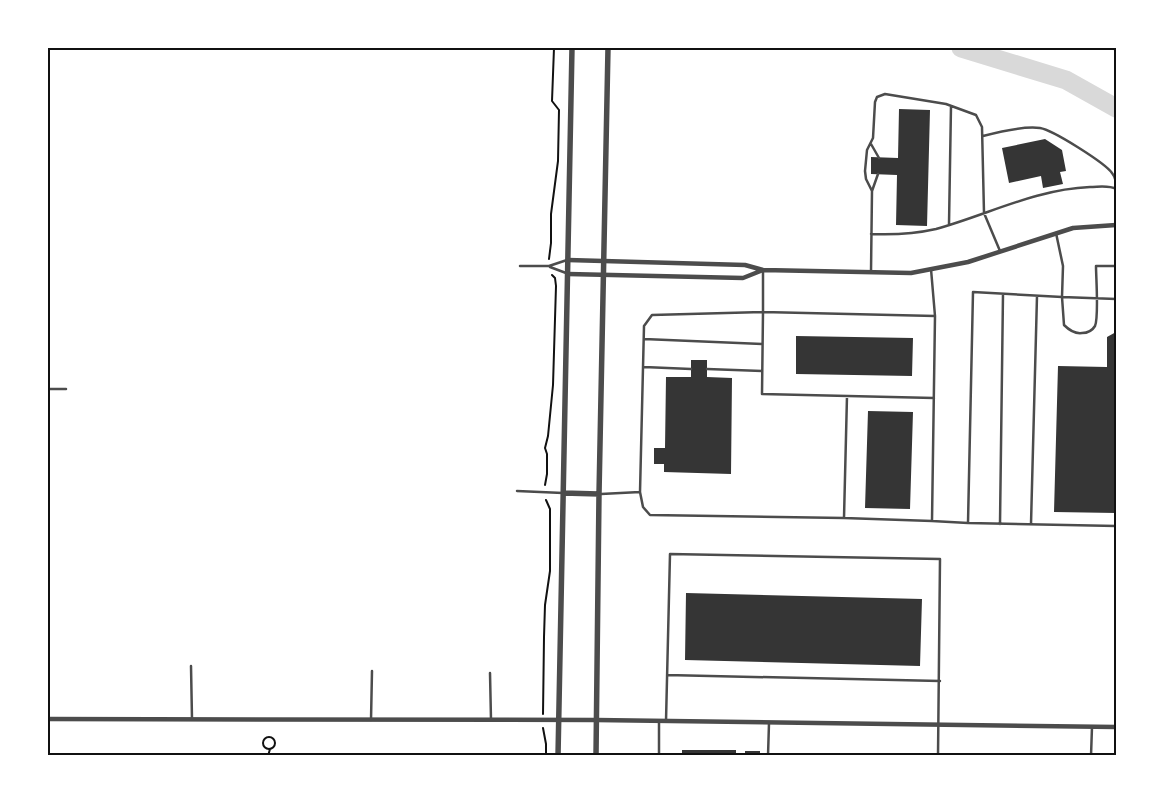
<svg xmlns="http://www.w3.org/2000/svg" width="1164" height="803" font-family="'Work Sans',sans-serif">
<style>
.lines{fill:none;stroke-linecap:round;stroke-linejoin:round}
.river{stroke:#d9d9d9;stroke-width:19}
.building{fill:#353535}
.path{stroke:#111;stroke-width:2}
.service{stroke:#4c4c4c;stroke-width:2.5}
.minor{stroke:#4c4c4c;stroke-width:4.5}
.tertiary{stroke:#4c4c4c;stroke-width:5.5}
.neatline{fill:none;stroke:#111;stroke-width:2}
</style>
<rect width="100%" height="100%" fill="#fff"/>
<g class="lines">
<path class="river" d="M961,48L1066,80L1116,108"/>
</g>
<path class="building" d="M899,109L930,110L927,226L896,225L897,175L871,174V157L898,158Z
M1045,139L1062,150L1066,171L1060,172L1063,184L1043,188L1041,176L1009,183L1002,148Z
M1116,332V513L1054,512L1058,366L1107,367V337Z
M796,336L913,338L912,376L796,374Z
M691,360H707V377L732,378L731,474L664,472V464H654V448H665L666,377H691Z
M868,411L913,412L910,509L865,508Z
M686,593L922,599L920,666L685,660Z
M682,750H736V756H682Z
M745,751H760V756H745Z"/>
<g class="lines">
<path class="path" d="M1112,48L1116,50
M549,259L551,243V214L558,161L559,110L552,101L554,48
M545,485L547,474V454L545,448L548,436L553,385L556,286L555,278L552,275
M543,714L544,637L545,605L550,571V509L546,500
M543,728L546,744V756
M263 743a6 6 0 1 1 12 0a6 6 0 1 1-12 0Z
M268,756L270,749"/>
<path class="service" d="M983,136C998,132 1024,126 1040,128C1053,130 1105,163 1112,173C1116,178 1116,182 1115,188
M871,144L879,158
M872,191L878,174
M949,224L951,106
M1056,233L1063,266L1062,297L973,292L968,523L1116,526
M871,234C894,235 914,234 936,229C987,215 1036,189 1090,187C1099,187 1109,185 1116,189
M520,266H549L567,260
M1116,266H1096C1096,278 1099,317 1095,326C1092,331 1087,333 1082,333C1075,334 1069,330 1064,325L1062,297L1116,299
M550,267L566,273
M931,269L935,316L932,521L968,523
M763,271V312L935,316
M871,272L872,191L866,179L865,171L867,150L873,138L875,102L877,97L885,94L946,104L976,115L982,127L984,213L1000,251
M644,339L762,344
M644,367L691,369
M707,369L762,371
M48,389H66
M847,396L844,518L932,521
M517,491L563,493
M640,492L644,326L652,315L763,312L762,394L934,398
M601,494L640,492L643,507L650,515L844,518
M1000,524L1003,294
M1031,524L1037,296
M191,666L192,719
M490,673L491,720
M667,675L940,681
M371,720L372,671
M659,721V756
M666,721L670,554L940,559L938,756
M768,756L769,723
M1091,756L1092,727"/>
<path class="minor" d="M568,260L745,265L763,270L911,273L968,262L1073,228L1116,225
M568,274L743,278L763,270
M48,719L596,720L1116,727"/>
<path class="tertiary" d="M563,493L599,494
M558,756L572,48
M596,756L599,494L608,48"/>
</g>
<rect width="1164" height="803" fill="none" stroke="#ffffff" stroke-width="98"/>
<rect x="49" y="49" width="1066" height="705" class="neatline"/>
</svg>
